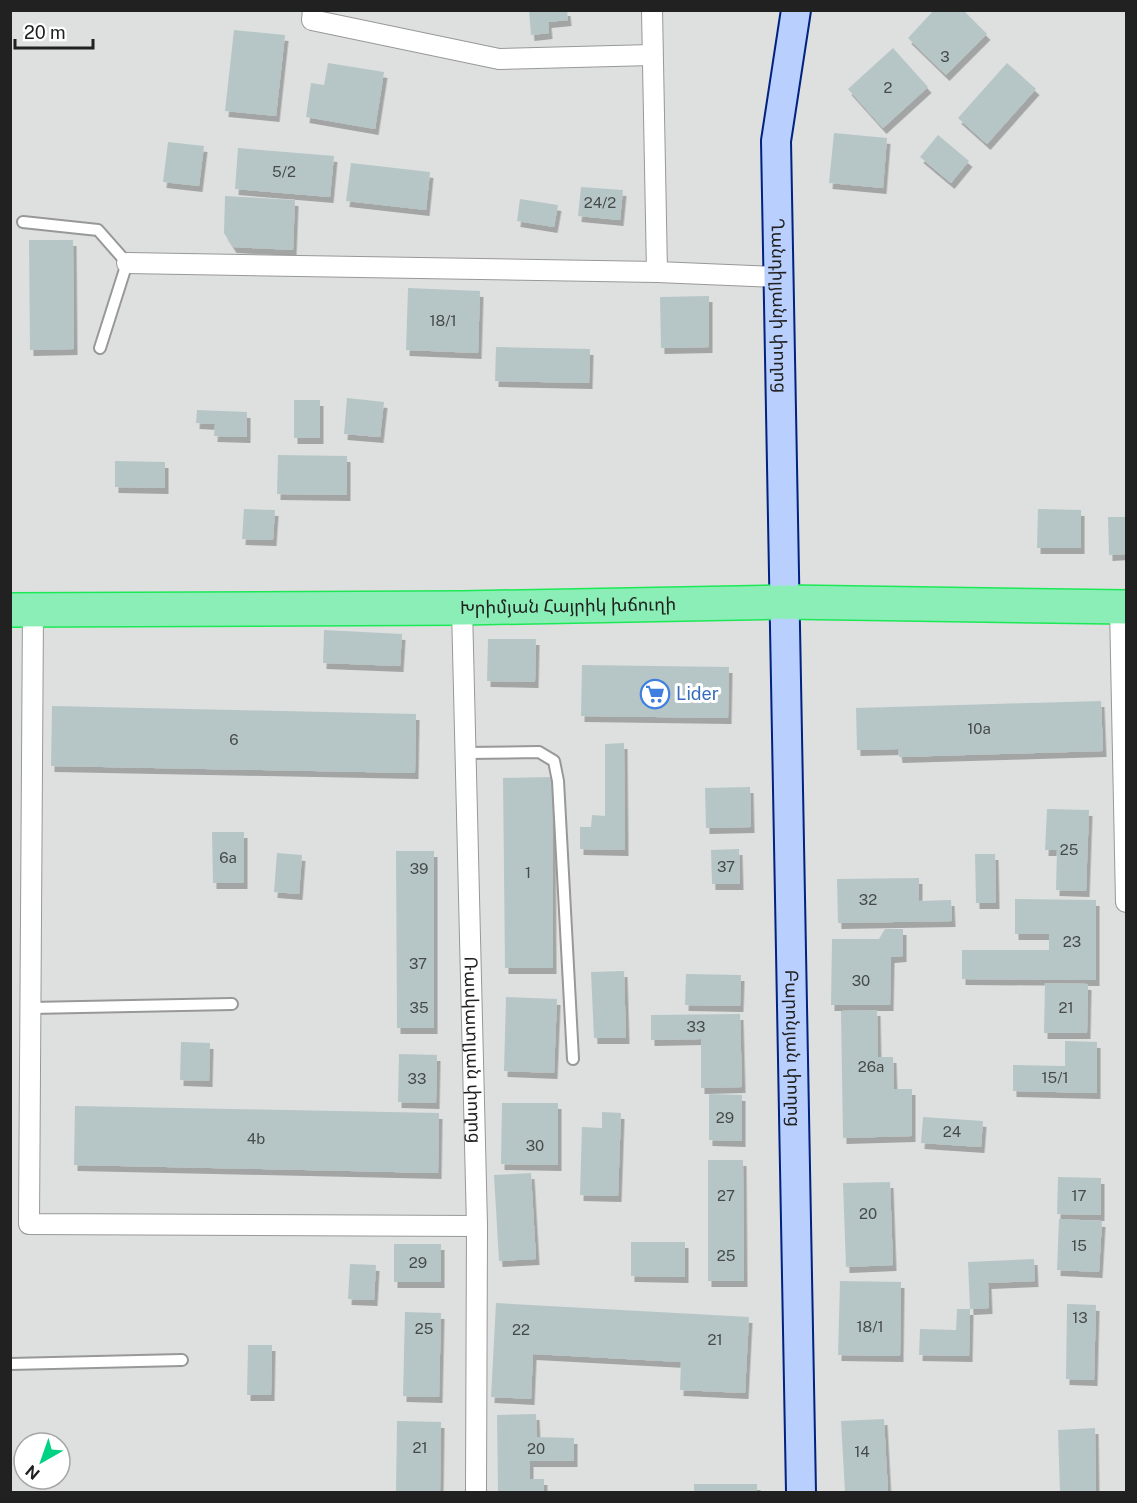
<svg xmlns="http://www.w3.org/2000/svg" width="1137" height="1503" font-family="'Public Sans','Noto Sans Armenian',sans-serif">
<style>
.residential{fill:#dedfdf;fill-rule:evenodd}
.building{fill:#b6c6c7;filter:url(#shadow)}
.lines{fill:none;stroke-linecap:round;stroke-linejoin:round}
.lane-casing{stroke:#989898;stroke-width:14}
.street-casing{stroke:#989898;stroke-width:22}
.secondary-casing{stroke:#002280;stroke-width:32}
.highway-casing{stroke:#1ce956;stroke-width:36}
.lane{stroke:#fff;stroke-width:10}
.street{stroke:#fff;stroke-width:20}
.secondary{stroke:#b9cffe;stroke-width:28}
.highway{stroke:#8aeeb6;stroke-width:33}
.labels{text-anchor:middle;stroke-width:6;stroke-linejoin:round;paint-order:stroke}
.number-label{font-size:15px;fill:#464a4a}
.street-label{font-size:18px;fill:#212121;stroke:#fff}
.shop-label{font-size:18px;fill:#366cbe;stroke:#fff;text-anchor:start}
</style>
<defs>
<filter id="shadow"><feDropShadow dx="3.5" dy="6" stdDeviation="0" flood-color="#0004"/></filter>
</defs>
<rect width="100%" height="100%" fill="#e7eff2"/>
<path class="residential" d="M10,11H1126V1492H11ZM24,1443H60V1479H24Z"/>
<path class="building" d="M529,10H567L568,20L548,22L549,33L531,35Z
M934,10H963L987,34L946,75L908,38Z
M234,30L285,35L276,116L225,111Z
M893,48L928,87L883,128L848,89Z
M328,63L384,72L375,129L306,117L311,83L324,85Z
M1007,63L1036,89L987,144L958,118Z
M834,133L887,138L883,188L829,183Z
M938,135L969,161L951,183L920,157Z
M168,142L204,146L199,186L163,182Z
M238,148L334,156L330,197L235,189Z
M351,163L430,172L426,210L346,201Z
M581,187L623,190L620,220L578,216Z
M225,196L295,200L293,250L233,247L224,233Z
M520,199L558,205L554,227L517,221Z
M29,240H73L74,349L30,350Z
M408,288L480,291L478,353L406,350Z
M709,296V347L661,348L660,297Z
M496,347L590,349L589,383L495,381Z
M347,398L384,402L380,437L344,434Z
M294,400H320V438H294Z
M197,410L247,412V437L214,436L215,424L196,423Z
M278,455L347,456V495L277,494Z
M115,461L165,462V488L115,487Z
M244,509L275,510L273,540L242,539Z
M1038,509L1081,510V548H1037Z
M1108,517H1126V554L1109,555Z
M324,630L402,634L400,666L323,663Z
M488,639H536L535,682L487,681Z
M582,665L729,667L728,718L581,716Z
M1101,701L1103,751L899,757L898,749L857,750L856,708Z
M52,706L416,714L415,773L51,766Z
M624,743L625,850L580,849V827H591L592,815L605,816V744Z
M552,777L553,968H505L503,778Z
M750,787L751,827L706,828L705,788Z
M1047,809L1089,810L1086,891L1056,890L1057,850H1045Z
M212,832H244V883H213Z
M739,849L740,884H712L711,850Z
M396,851H434V1028H397Z
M277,853L302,855L299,894L274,892Z
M975,854H995L996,903H976Z
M919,878V901L951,900L952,921L838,923L837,879Z
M1015,899L1096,900V980L962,979V950H1049V934H1015Z
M885,929H903V956L891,957L890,1005H831L832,939H879Z
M624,971L626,1038H594L591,972Z
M686,974L741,975L740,1006L685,1005Z
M1045,983L1088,984L1087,1033H1044Z
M506,997L557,999L554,1073L504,1071Z
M877,1010L878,1057H893L894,1089H912V1136L843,1138L841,1011Z
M740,1014L742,1087L701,1088V1039L651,1040V1015Z
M1065,1041L1097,1042V1093L1013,1091V1065L1065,1066Z
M181,1042L210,1043L209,1081L180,1080Z
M399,1054L437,1055L436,1103L398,1102Z
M709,1094L742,1095V1141L709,1140Z
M502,1103H558V1165L501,1164Z
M75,1106L439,1113L438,1173L74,1165Z
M602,1112L621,1113L618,1196L580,1195L582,1127L602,1128Z
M923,1117L983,1121L981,1147L921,1143Z
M708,1160H743L744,1281H708Z
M531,1173L536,1259L499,1261L494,1175Z
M1058,1177L1101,1178V1215L1057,1214Z
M890,1182L893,1265L846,1267L843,1183Z
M1059,1219L1102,1221L1099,1272L1057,1270Z
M631,1242H685V1277L631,1276Z
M394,1244H441V1282H394Z
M1034,1259L1035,1281L988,1283L989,1308L970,1309L968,1262Z
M350,1264L376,1265L374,1300L348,1299Z
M840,1281L901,1282L900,1356L838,1355Z
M496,1303L749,1317L745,1393L680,1390L681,1362L533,1354L531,1399L491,1397Z
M1067,1304L1096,1305L1094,1380L1066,1379Z
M957,1309H970L969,1356L919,1355L920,1329L956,1330Z
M405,1312L441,1313L439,1397L403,1396Z
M248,1345H272L271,1395H247Z
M536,1414L537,1437L574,1438V1461H530V1479H544V1492H498L497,1415Z
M884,1419L888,1492H845L841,1421Z
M397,1421L441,1422L440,1492H396Z
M1095,1428L1096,1492H1060L1058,1430Z
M694,1484H757V1492H694Z"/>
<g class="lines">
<g class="lane-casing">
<path id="lane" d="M23,222L98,230L127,263L100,348
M466,753L539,752L554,761L558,781L573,1059
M31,1008L232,1004
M10,1364L182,1360"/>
</g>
<g class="street-casing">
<g id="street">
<path d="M313,10L312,20L499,59L652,55"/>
<path d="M652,10L657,272"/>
<path d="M127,263L657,272L779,277"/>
<path d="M1120,607L1126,902"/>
<path id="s1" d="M462,608L477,1226L476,1492"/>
<path d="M33,610L29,1224L477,1226"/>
</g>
</g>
<g class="secondary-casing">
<g id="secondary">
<path id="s2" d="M796,10L776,141L801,1492"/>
</g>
</g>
<g class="highway-casing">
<g id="highway">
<path id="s3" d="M10,610L462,608L785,602L1126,607"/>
</g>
</g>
<use href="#lane" class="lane"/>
<use href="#street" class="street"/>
<use href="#secondary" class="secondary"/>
<use href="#highway" class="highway"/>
</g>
<defs>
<g id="supermarket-ring" transform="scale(1.5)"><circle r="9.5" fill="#fff" stroke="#3f7fe0" stroke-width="1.5"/><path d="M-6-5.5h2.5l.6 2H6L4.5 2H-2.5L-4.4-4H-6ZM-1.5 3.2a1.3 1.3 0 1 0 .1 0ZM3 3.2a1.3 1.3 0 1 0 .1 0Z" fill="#3f7fe0"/></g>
</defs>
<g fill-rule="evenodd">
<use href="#supermarket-ring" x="655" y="694"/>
</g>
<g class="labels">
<g class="number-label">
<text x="945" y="62">3</text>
<text x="888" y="93">2</text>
<text x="284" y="177">5/2</text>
<text x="600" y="208">24/2</text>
<text x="443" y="326">18/1</text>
<text x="979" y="734">10a</text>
<text x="234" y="745">6</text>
<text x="1069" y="855">25</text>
<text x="228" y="863">6a</text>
<text x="726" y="872">37</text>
<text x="419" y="874">39</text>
<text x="528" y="878">1</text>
<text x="868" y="905">32</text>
<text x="1072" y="947">23</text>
<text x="418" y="969">37</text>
<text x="861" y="986">30</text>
<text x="419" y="1013">35</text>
<text x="1066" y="1013">21</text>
<text x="696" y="1032">33</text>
<text x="871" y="1072">26a</text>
<text x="1055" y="1083">15/1</text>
<text x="417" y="1084">33</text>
<text x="725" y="1123">29</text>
<text x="952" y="1137">24</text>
<text x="256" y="1144">4b</text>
<text x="535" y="1151">30</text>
<text x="726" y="1201">27</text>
<text x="1079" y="1201">17</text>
<text x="868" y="1219">20</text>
<text x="1079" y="1251">15</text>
<text x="726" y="1261">25</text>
<text x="418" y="1268">29</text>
<text x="1080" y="1323">13</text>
<text x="870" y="1332">18/1</text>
<text x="424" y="1334">25</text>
<text x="521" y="1335">22</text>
<text x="715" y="1345">21</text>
<text x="420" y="1453">21</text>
<text x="536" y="1454">20</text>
<text x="862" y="1457">14</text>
</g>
<g class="street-label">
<text dy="6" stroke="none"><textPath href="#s2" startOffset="297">Ղանդիլյանի փողոց</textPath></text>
<text dy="6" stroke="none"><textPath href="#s3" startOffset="558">Խրիմյան Հայրիկ խճուղի</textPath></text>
<text dy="6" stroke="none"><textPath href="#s2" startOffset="1040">Բարոնյան փողոց</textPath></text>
<text dy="6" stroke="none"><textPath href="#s1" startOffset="442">Ռասկատլյան փողոց</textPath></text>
</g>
<g class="shop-label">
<text x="676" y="700">Lider</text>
</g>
</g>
<rect width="1137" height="1503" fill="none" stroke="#212121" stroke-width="24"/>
<g transform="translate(42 1461) rotate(220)"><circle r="28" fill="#ffffff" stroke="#a6a6a6" stroke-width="1.5"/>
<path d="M0-4.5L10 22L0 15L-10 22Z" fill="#00d283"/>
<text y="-9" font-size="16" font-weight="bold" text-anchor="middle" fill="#212121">N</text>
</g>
<path d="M15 39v9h78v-9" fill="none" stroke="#212121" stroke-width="3"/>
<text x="24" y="39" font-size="18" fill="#212121" stroke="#ffffff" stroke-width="4.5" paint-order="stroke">20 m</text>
</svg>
